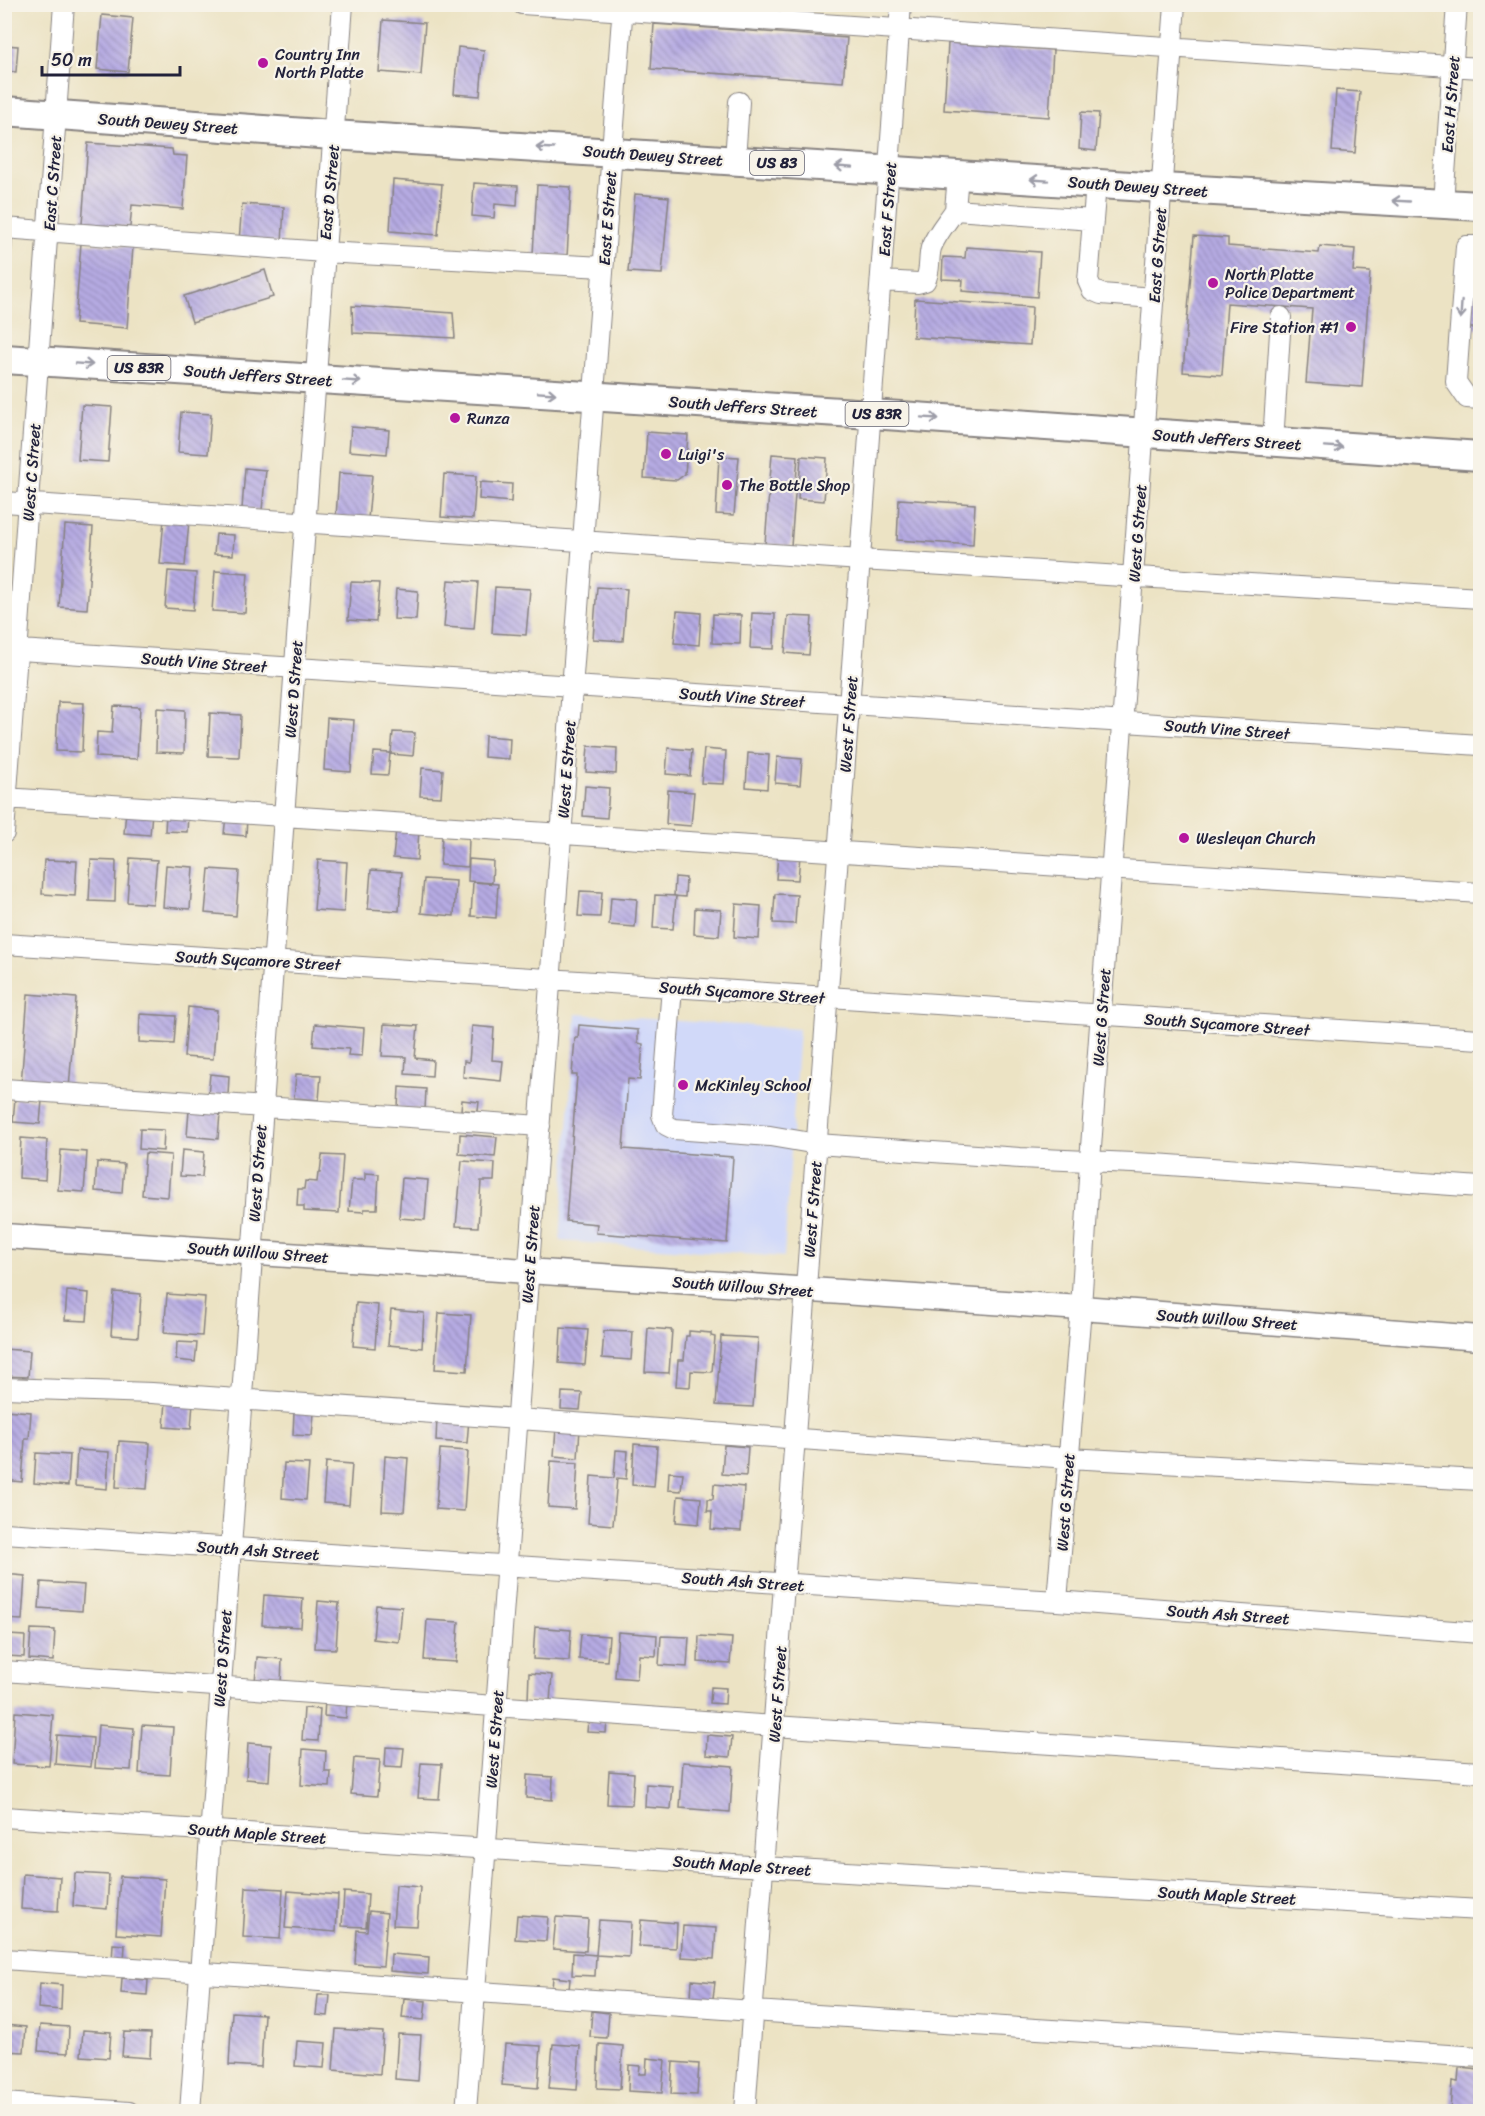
<svg xmlns="http://www.w3.org/2000/svg" width="1485" height="2116" font-family="Sriracha,sans-serif">
<style>
.built{fill:#d1d9f9}
.building{fill:url(#building-back-hatch)}
.lines{fill:none;stroke-linecap:round;stroke-linejoin:round}
.minor-casing{stroke:#878280;stroke-width:22}
.major-casing{stroke:#878280;stroke-width:27}
.highway-casing{stroke:#878280;stroke-width:32}
.minor{stroke:#fff;stroke-width:20}
.major{stroke:#fff;stroke-width:24}
.highway{stroke:#fff;stroke-width:28}
.oneway{stroke:#9c9ca7}
.poi-dot{fill:#b5179e;stroke:#f7f3e8;stroke-width:2}
.labels{text-anchor:middle;stroke-width:4.5;stroke-linejoin:round;paint-order:stroke}
.shield{fill:#f7f3e8;stroke:#62616f;stroke-width:1.5}
.shield-label{font-size:15px;font-weight:bold;fill:#22223b}
.poi-label{font-size:16px;fill:#22223b;stroke:#f7f3e8;text-anchor:start}
.street-label{font-size:16px;fill:#22223b;stroke:#f7f3e8}
</style>
<defs>
<pattern id="building-back-hatch" width="6" height="6" patternUnits="userSpaceOnUse" patternTransform="scale(1.5)"><rect width="6" height="6" fill="#b6abe3"/><path d="M-1 5l2 2M0 0l6 6M5-1l2 2" fill="none" stroke="#948bb9"/></pattern>
</defs>
<rect width="100%" height="100%" fill="#f7f3e8"/>
<filter id="ink" filterUnits="userSpaceOnUse"><feTurbulence type="fractalNoise" baseFrequency=".0167" numOctaves="2"/><feDisplacementMap in="SourceGraphic" scale="12" xChannelSelector="R" yChannelSelector="G"/><feConvolveMatrix kernelMatrix="1 2 1 2 8 2 1 2 1" color-interpolation-filters="sRGB"/></filter>
<filter id="wash" filterUnits="userSpaceOnUse"><feTurbulence type="fractalNoise" baseFrequency=".008" numOctaves="4" result="noise"/><feDisplacementMap in="SourceGraphic" scale="24" xChannelSelector="R" yChannelSelector="G"/><feGaussianBlur stdDeviation="1.35" result="paint"/><feColorMatrix in="noise" values="0 0 0 0 0 0 0 0 0 0 0 0 0 0 0 0 0 1.4 0 .05"/><feComposite in="paint" operator="in"/></filter>
<g filter="url(#wash)">
<rect width="100%" height="100%" fill="#ece3c4"/>
<path class="built" d="M576,1014L799,1029L784,1257L560,1241Z"/>
<g id="blocks">
<path class="building" d="M102,15L133,18L128,72L97,69Z
M383,20L425,23L421,75L379,72Z
M654,24L847,38L843,82L651,69Z
M948,43L1053,50L1049,117L944,110Z
M4,45L18,46L16,72L4,71Z
M458,47L484,50L480,96L454,94Z
M1336,90L1360,92L1355,153L1332,151Z
M1081,112L1099,113L1096,151L1079,149Z
M88,143L172,149L173,155L187,156L183,209L132,205L130,227L82,224Z
M393,180L442,184L438,235L390,231Z
M474,183L518,186L517,206L495,204L494,218L472,216Z
M537,185L571,187L567,257L533,254Z
M635,194L669,197L662,274L628,272Z
M242,204L284,207L282,243L239,241Z
M1194,236L1228,238V246L1319,253L1320,246L1355,249L1353,271L1370,272L1362,387L1306,383L1312,309L1227,303L1222,375L1183,372Z
M4,237L12,238L7,321H4Z
M81,243L133,247L127,328L75,324Z
M966,247L1040,252L1037,297L962,291L963,280L942,279L943,257L965,258Z
M1470,261H1480V328H1465Z
M265,270L273,297L192,322L184,296Z
M915,299L1032,307L1030,345L913,337Z
M352,306L453,313L455,338L353,333Z
M82,405L112,407L108,462L78,460Z
M181,412L211,414L208,454L178,452Z
M351,427L389,430L387,454L349,451Z
M647,432L688,435L685,474L677,480L644,478Z
M772,454L798,456L791,546L765,544Z
M719,456L739,457L734,515L716,514Z
M801,456L827,458L824,501L798,499Z
M245,468L266,470L262,510L242,509Z
M339,473L372,475L368,519L336,517Z
M444,474L476,476L473,519L441,517Z
M480,482L512,484L511,502L479,499Z
M899,499L975,504L973,545L897,540Z
M164,519L189,521L185,566L160,564Z
M65,525L93,527L87,609L59,607Z
M216,534L234,535L233,555L214,554Z
M168,571L196,573L193,610L165,608Z
M215,571L248,573L245,613L212,611Z
M448,580L478,582L474,629L444,627Z
M351,582L379,583L376,622L348,620Z
M495,587L530,589L526,635L492,633Z
M597,587L627,589L623,641L593,639Z
M396,589L418,591L416,620L394,619Z
M677,611L701,613L699,645L674,643Z
M752,613L775,614L774,649L750,648Z
M713,614L741,615L740,644L712,643Z
M788,616L812,617L809,655L785,653Z
M58,702L84,703L82,752L56,751Z
M114,706L140,707L137,759L96,757L97,732L112,733Z
M157,708L185,710L184,753L156,752Z
M210,713L241,715L239,757L208,756Z
M327,718L354,720L351,772L324,770Z
M393,732L415,733L413,756L391,754Z
M485,736L510,738L509,759L484,757Z
M588,746L617,748L616,774L586,772Z
M668,748L692,750L690,776L666,774Z
M704,749L726,751L724,784L701,783Z
M374,752L390,753L388,775L372,774Z
M748,753L769,755L767,789L746,787Z
M777,757L802,759L800,785L775,783Z
M422,768L443,770L441,797L420,796Z
M585,786L609,788L607,818L583,816Z
M668,790L694,792L691,826L666,824Z
M126,811L152,813L150,835L124,833Z
M166,814L188,815L187,832L165,831Z
M226,816L247,818L246,836L224,834Z
M396,829L419,830L417,860L393,858Z
M442,836L469,838L468,867L440,865Z
M778,854L800,855L798,880L776,879Z
M130,858L157,860L153,904L127,902Z
M469,859L493,861L492,883L468,881Z
M44,860L77,861L75,896L42,894Z
M91,860L116,861L115,902L89,901Z
M318,860L347,862L344,912L314,910Z
M166,865L193,867L190,909L163,907Z
M209,869L239,871L236,916L205,913Z
M371,870L402,872L399,911L368,909Z
M675,877L686,878L685,897L674,896Z
M424,879L456,881L454,916L421,913Z
M473,882L498,884L496,918L471,916Z
M580,891L602,892L600,917L578,916Z
M775,894L797,895L795,924L773,923Z
M655,895L676,896L673,929L653,928Z
M611,897L637,899L635,927L609,925Z
M736,904L761,906L759,939L734,937Z
M695,908L721,910L719,936L694,934Z
M28,994L76,998L69,1089L21,1085Z
M188,1007L217,1010L213,1059L184,1057Z
M140,1014L176,1016L174,1044L139,1042Z
M315,1024L364,1028L362,1056L348,1055L349,1049L313,1046Z
M384,1024L418,1026L415,1058L433,1060L432,1076L405,1074L406,1057L382,1056Z
M579,1025L638,1030V1043L643,1044L640,1080L628,1079L623,1149L733,1157L727,1243L596,1233L597,1224L566,1221L577,1075H572L575,1038H578Z
M472,1026L494,1028L492,1060L503,1061L501,1081L463,1077L464,1061L469,1062Z
M210,1074L229,1076L228,1096L208,1095Z
M296,1074L321,1075L319,1100L294,1098Z
M399,1087L426,1089L425,1110L398,1108Z
M15,1098L42,1100L40,1124L13,1122Z
M462,1100L479,1102L478,1111L461,1110Z
M189,1110L220,1113L218,1139L187,1136Z
M140,1129L164,1130L163,1151L139,1149Z
M460,1134L497,1137L495,1157L459,1154Z
M21,1138L47,1140L45,1180L19,1178Z
M61,1150L87,1152L84,1192L58,1190Z
M182,1150L204,1152L202,1177L180,1176Z
M145,1153L171,1155L168,1197L142,1195Z
M322,1155L343,1156L339,1213L304,1211V1206H297L298,1189H304L305,1181L317,1182L318,1173H320Z
M462,1161L495,1163L494,1181H481L478,1227L456,1226Z
M97,1162L124,1164L122,1193L95,1191Z
M365,1173L379,1174L377,1209H364V1212L349,1211L352,1180H365Z
M402,1178L428,1180L425,1220L399,1218Z
M67,1291L89,1293L87,1321L65,1320Z
M114,1292L141,1294L138,1337L111,1335Z
M167,1294L205,1297L202,1336L164,1333Z
M356,1303L378,1305L375,1348L353,1346Z
M391,1310L424,1313L422,1348L388,1345Z
M439,1313L471,1315L467,1371L435,1369Z
M561,1328L588,1330L585,1365L559,1363Z
M648,1328L672,1330L669,1373L645,1372Z
M604,1331L633,1332L631,1360L602,1358Z
M689,1331L711,1333V1336L715,1337L712,1372L691,1371L690,1387L676,1386L678,1360H684L686,1336H689Z
M721,1336L758,1338L753,1407L716,1405Z
M177,1342L197,1343L195,1362L176,1360Z
M4,1349L30,1351L28,1377L4,1376Z
M562,1392L582,1393L580,1410L561,1409Z
M166,1401L193,1402L191,1429L164,1427Z
M4,1410L31,1412L29,1439H25L22,1482L4,1480Z
M294,1412L314,1413L312,1436L293,1435Z
M437,1417L469,1419L467,1443L436,1441Z
M556,1428L580,1429L578,1458L554,1456Z
M119,1441L150,1443L147,1489L116,1487Z
M634,1444L657,1446L654,1487L632,1485Z
M724,1445L748,1447L746,1476L722,1474Z
M440,1449L468,1451L464,1511L436,1509Z
M77,1450L109,1452L107,1489L75,1486Z
M616,1450L628,1451L626,1479L617,1478L613,1525L588,1523L591,1476L614,1478Z
M36,1453L70,1455L68,1486L34,1483Z
M385,1456L408,1458L404,1512L382,1511Z
M551,1461L578,1463L575,1509L548,1507Z
M326,1462L352,1464L349,1505L323,1503Z
M284,1463L309,1464L306,1500L282,1498Z
M669,1472L683,1473L681,1491L668,1490Z
M714,1484L744,1487L741,1531L711,1529L712,1511H707L708,1505V1499H713Z
M678,1496L701,1498L699,1524L676,1522Z
M4,1574L25,1576L22,1620L4,1619Z
M41,1582L84,1585L82,1611L39,1608Z
M264,1595L303,1598L301,1627L262,1625Z
M318,1601L339,1603L336,1649L315,1648Z
M376,1605L402,1607L399,1642L373,1639Z
M427,1620L459,1622L456,1662L424,1660Z
M535,1627L571,1630L569,1661L533,1659Z
M31,1629L55,1630L53,1661L29,1659Z
M618,1632L657,1635L656,1656L639,1655L637,1679L615,1677Z
M581,1634L609,1636L607,1661L579,1659Z
M8,1635L25,1636L24,1657L7,1656Z
M661,1636L689,1637L687,1667L659,1665Z
M699,1636L732,1638L730,1664L698,1662Z
M257,1657L282,1659L281,1684L255,1682Z
M529,1673L552,1675L550,1702L528,1700Z
M4,1680H11L6,1748H4Z
M711,1687L726,1688L725,1704L710,1703Z
M325,1700L347,1701L346,1718L324,1716Z
M304,1708L320,1709L318,1741L302,1740Z
M15,1712L53,1715L49,1766L12,1764Z
M588,1721L607,1722L606,1733L587,1732Z
M98,1725L134,1728L131,1770L95,1768Z
M142,1725L173,1727L170,1775L139,1773Z
M57,1735L93,1738L91,1767L55,1764Z
M707,1735L732,1737L730,1757L706,1755Z
M248,1743L271,1745L269,1781L246,1779Z
M386,1747L404,1748L402,1768L385,1767Z
M303,1749L326,1751L325,1772H331L330,1787L301,1785Z
M354,1758L380,1760L377,1796L351,1794Z
M683,1762L733,1766L730,1812L680,1808Z
M421,1763L442,1764L439,1799L418,1798Z
M609,1771L634,1773L632,1805L607,1804Z
M527,1775L553,1777L552,1800L526,1798Z
M646,1784L673,1786L671,1809L645,1807Z
M75,1873L109,1875L107,1909L73,1906Z
M23,1874L60,1877L58,1911L21,1909Z
M120,1876L165,1879L161,1937L116,1934Z
M396,1885L420,1887L417,1926L393,1925Z
M246,1887L283,1889L280,1939L243,1937Z
M288,1891L338,1895L336,1932L285,1928Z
M344,1892L368,1894L366,1927L342,1926Z
M369,1911L387,1913L383,1966L355,1964L357,1930L367,1931Z
M517,1915L548,1917L546,1941L515,1939Z
M556,1917L588,1919L586,1951L553,1949Z
M599,1920L631,1922L629,1957L596,1955Z
M641,1920L677,1923L676,1948L639,1946Z
M683,1926L716,1928L714,1959L681,1957Z
M113,1944L125,1945L124,1962L112,1961Z
M573,1953L596,1955L595,1976L572,1975Z
M391,1954L429,1957L428,1974L390,1971Z
M553,1977L570,1979L569,1990L552,1989Z
M122,1978L148,1980L147,1995L121,1993Z
M692,1980L715,1982L713,1998L691,1997Z
M40,1983L62,1985L61,2010L38,2008Z
M318,1995H330L328,2016L316,2015Z
M404,1999L426,2001L424,2020L402,2018Z
M592,2011L609,2013L607,2038L590,2037Z
M232,2012L264,2014L261,2067L229,2065Z
M4,2025L26,2027L24,2052L4,2051Z
M40,2025L69,2027L68,2053L38,2051Z
M336,2029L383,2032L380,2074L333,2070Z
M83,2030L111,2032L109,2058L81,2056Z
M124,2032L151,2033L150,2058L122,2056Z
M398,2034L421,2035L418,2081L395,2079Z
M297,2041L326,2043L324,2068L295,2066Z
M505,2044L541,2046L538,2088L502,2085Z
M553,2044L580,2046L577,2090L549,2088Z
M599,2044L623,2046L620,2089L597,2088Z
M647,2058L665,2060L662,2093L628,2091L629,2065L640,2066L639,2074H646Z
M673,2062L699,2064L697,2095L671,2094Z
M1459,2068L1479,2070L1478,2084L1480,2085V2112H1450L1452,2081L1458,2082Z"/>
</g>
</g>
<g filter="url(#ink)">
<use href="#blocks" fill-opacity="0" stroke="#878280" stroke-width="1.5"/>
<g class="lines">
<g class="minor-casing">
<path id="minor" d="M522,4L1480,68
M735,160L739,102
M1443,203L1457,4
M955,210L958,175
M1093,220L1096,184
M4,228L324,252L603,267
M1480,246H1466L1456,382L1467,398L1480,399
M881,281L918,283L925,281C931,271 928,259 931,248C936,234 947,222 955,210L1093,220L1088,281L1092,290L1101,294L1154,298
M1273,442L1281,317
M4,502L861,560L1480,598
M4,649L1480,745
M4,798L1480,893
M4,833L64,4
M4,944L1480,1039
M672,987L662,1115L666,1125L674,1129L770,1136L817,1144L1020,1158L1155,1164L1480,1187
M4,1089L540,1126
M4,1388L152,1393L1068,1458L1480,1480
M4,1533L1057,1601L1480,1633
M1057,1601L1081,1308L1090,1161L1175,4
M4,1671L774,1726L1480,1772
M4,1817L764,1867L1480,1910
M4,1959L753,2011L1480,2057
M4,2103L129,2112
M190,2112L343,4
M466,2112L623,4
M745,2112L901,4"/>
</g>
<g class="major-casing">
<path id="major" d="M4,1236L1081,1308L1480,1338"/>
</g>
<g class="highway-casing">
<path id="highway" d="M4,111L333,135L1162,188L1480,206
M4,359L871,414L1480,456"/>
</g>
<use href="#minor" class="minor"/>
<use href="#major" class="major"/>
<use href="#highway" class="highway"/>
</g>
<defs><path id="oneway-shaft" d="M-6 0H5M1.5-3L5.5 0L1.5 3" fill="none" stroke-width="1.6" stroke-linecap="round" stroke-linejoin="round" transform="scale(1.5)"/></defs>
<g class="oneway">
<use href="#oneway-shaft" transform="translate(545 148) rotate(-177)"/>
<use href="#oneway-shaft" transform="translate(844 167) rotate(-176)"/>
<use href="#oneway-shaft" transform="translate(1039 180) rotate(-176)"/>
<use href="#oneway-shaft" transform="translate(1401 201) rotate(-177)"/>
<use href="#oneway-shaft" transform="translate(1461 310) rotate(94)"/>
<use href="#oneway-shaft" transform="translate(84 364) rotate(4)"/>
<use href="#oneway-shaft" transform="translate(352 381) rotate(4)"/>
<use href="#oneway-shaft" transform="translate(547 393) rotate(4)"/>
<use href="#oneway-shaft" transform="translate(930 418) rotate(4)"/>
<use href="#oneway-shaft" transform="translate(1334 447) rotate(4)"/>
</g>
</g>
<g class="poi-dot">
<circle cx="263" cy="63" r="6"/>
<circle cx="1213" cy="283" r="6"/>
<circle cx="1351" cy="327" r="6"/>
<circle cx="455" cy="418" r="6"/>
<circle cx="666" cy="454" r="6"/>
<circle cx="727" cy="485" r="6"/>
<circle cx="1184" cy="838" r="6"/>
<circle cx="683" cy="1085" r="6"/>
</g>
<g class="labels">
<g class="shield">
<rect x="750" y="151" width="54" height="24" rx="4.5"/>
<rect x="107.5" y="356" width="63" height="24" rx="4.5"/>
<rect x="845.5" y="402" width="63" height="24" rx="4.5"/>
</g>
<g class="shield-label">
<text x="777" y="168">US 83</text>
<text x="139" y="373">US 83R</text>
<text x="877" y="419">US 83R</text>
</g>
<g class="poi-label">
<text x="275" y="60">Country Inn<tspan x="275" dy="18">North Platte</tspan></text>
<text x="1225" y="280">North Platte<tspan x="1225" dy="18">Police Department</tspan></text>
<text x="1339" y="333" text-anchor="end">Fire Station #1</text>
<text x="467" y="424">Runza</text>
<text x="678" y="460">Luigi's</text>
<text x="739" y="491">The Bottle Shop</text>
<text x="1196" y="844">Wesleyan Church</text>
<text x="695" y="1091">McKinley School</text>
</g>
<g class="street-label">
<text transform="translate(1450 104) rotate(-86)" y="6">East H Street</text>
<text transform="translate(168 123) rotate(4)" y="6">South Dewey Street</text>
<text transform="translate(653 155) rotate(4)" y="6">South Dewey Street</text>
<text transform="translate(52 183) rotate(-86)" y="6">East C Street</text>
<text transform="translate(1138 186) rotate(4)" y="6">South Dewey Street</text>
<text transform="translate(329 192) rotate(-85)" y="6">East D Street</text>
<text transform="translate(887 209) rotate(-86)" y="6">East F Street</text>
<text transform="translate(607 218) rotate(-86)" y="6">East E Street</text>
<text transform="translate(1157 255) rotate(-86)" y="6">East G Street</text>
<text transform="translate(258 375) rotate(4)" y="6">South Jeffers Street</text>
<text transform="translate(743 406) rotate(4)" y="6">South Jeffers Street</text>
<text transform="translate(1227 439) rotate(4)" y="6">South Jeffers Street</text>
<text transform="translate(31 472) rotate(-86)" y="6">West C Street</text>
<text transform="translate(1137 533) rotate(-86)" y="6">West G Street</text>
<text transform="translate(204 662) rotate(4)" y="6">South Vine Street</text>
<text transform="translate(293 689) rotate(-86)" y="6">West D Street</text>
<text transform="translate(742 697) rotate(4)" y="6">South Vine Street</text>
<text transform="translate(848 724) rotate(-86)" y="6">West F Street</text>
<text transform="translate(1227 729) rotate(4)" y="6">South Vine Street</text>
<text transform="translate(566 769) rotate(-86)" y="6">West E Street</text>
<text transform="translate(258 960) rotate(3)" y="6">South Sycamore Street</text>
<text transform="translate(742 992) rotate(4)" y="6">South Sycamore Street</text>
<text transform="translate(1101 1017) rotate(-86)" y="6">West G Street</text>
<text transform="translate(1227 1024) rotate(4)" y="6">South Sycamore Street</text>
<text transform="translate(257 1173) rotate(-86)" y="6">West D Street</text>
<text transform="translate(812 1209) rotate(-86)" y="6">West F Street</text>
<text transform="translate(258 1252) rotate(4)" y="6">South Willow Street</text>
<text transform="translate(530 1254) rotate(-86)" y="6">West E Street</text>
<text transform="translate(743 1286) rotate(4)" y="6">South Willow Street</text>
<text transform="translate(1227 1319) rotate(4)" y="6">South Willow Street</text>
<text transform="translate(1065 1502) rotate(-86)" y="6">West G Street</text>
<text transform="translate(258 1550) rotate(4)" y="6">South Ash Street</text>
<text transform="translate(743 1581) rotate(4)" y="6">South Ash Street</text>
<text transform="translate(1228 1614) rotate(4)" y="6">South Ash Street</text>
<text transform="translate(222 1658) rotate(-86)" y="6">West D Street</text>
<text transform="translate(777 1694) rotate(-86)" y="6">West F Street</text>
<text transform="translate(494 1739) rotate(-86)" y="6">West E Street</text>
<text transform="translate(257 1833) rotate(4)" y="6">South Maple Street</text>
<text transform="translate(742 1865) rotate(4)" y="6">South Maple Street</text>
<text transform="translate(1227 1895) rotate(3)" y="6">South Maple Street</text>
</g>
</g>
<rect width="1485" height="2116" fill="none" stroke="#f7f3e8" stroke-width="24"/>
<path d="M42 66v9h138v-9" fill="none" stroke="#22223b" stroke-width="3"/>
<text x="51" y="66" font-size="18" fill="#22223b" stroke="#f7f3e8" stroke-width="4.5" paint-order="stroke">50 m</text>
</svg>
